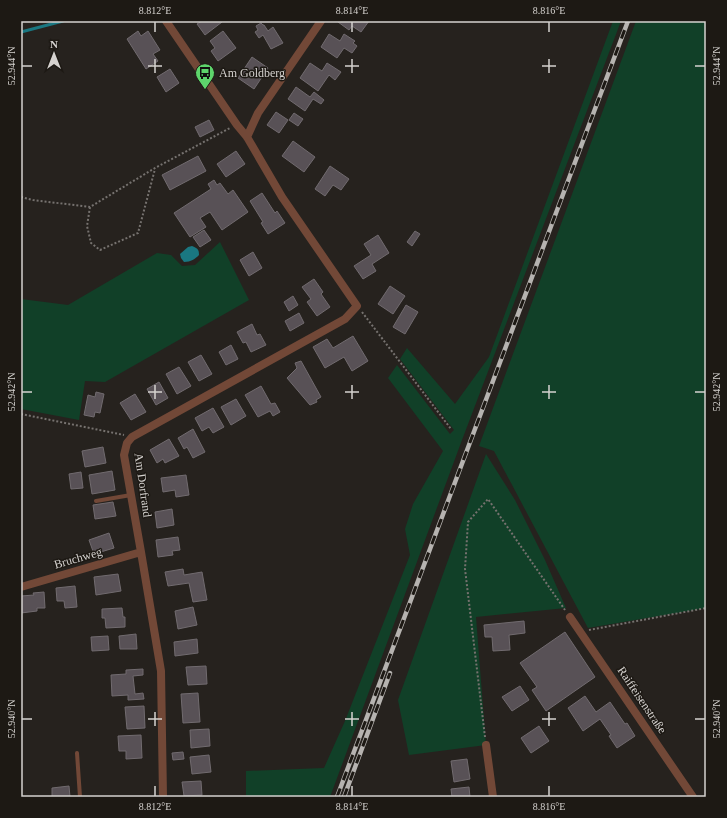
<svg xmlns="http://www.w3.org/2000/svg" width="727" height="818" font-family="Georgia,serif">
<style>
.green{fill:#114028}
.water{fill:#1a7781}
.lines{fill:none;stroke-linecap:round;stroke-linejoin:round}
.stream{stroke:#1a7781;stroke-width:3}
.building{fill:#585156;stroke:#716b6f}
.path{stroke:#76726f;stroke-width:2;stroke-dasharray:2 2;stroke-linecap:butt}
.lane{stroke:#724837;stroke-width:4}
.street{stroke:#724837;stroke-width:8}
.rail-casing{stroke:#b6b3b0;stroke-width:4.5}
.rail{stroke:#1d1914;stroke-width:3;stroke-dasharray:9;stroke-linecap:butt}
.ticks{fill:none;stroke:#d5d2cf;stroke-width:1.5}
.labels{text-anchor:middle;stroke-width:3;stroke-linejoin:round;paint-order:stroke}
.poi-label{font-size:12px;fill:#d5d2cf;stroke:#1d1914;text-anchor:start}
.street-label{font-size:12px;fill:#d5d2cf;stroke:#1d1914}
.neatline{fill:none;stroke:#d5d2cf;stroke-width:1.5}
.ticks-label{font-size:10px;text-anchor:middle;fill:#d5d2cf}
</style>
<rect width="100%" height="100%" fill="#26221e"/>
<path class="green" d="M613,21H621L462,440L330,797H246V771L324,768L345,721L410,555L405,529L413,504L443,451L388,378L397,365L450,434L454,430L400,359L407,348L455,404L489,357Z
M636,21H706V608L588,628L494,451L479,446Z
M220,242L249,300L105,382L85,381L79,420L21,409V299L68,305L157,253L171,255L182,266L195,265Z
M486,454L515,500L545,560L566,608L476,617L486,745L409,755L398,700Z"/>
<path class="water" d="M192,246C197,248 199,249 199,255C195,259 191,262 184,262L181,258L180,254L188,247Z"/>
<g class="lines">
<path class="stream" d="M21,32L63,21"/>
</g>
<path class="building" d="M202,21H221L222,22L205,35L197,24Z
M339,21H369L361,32L352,26L349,30L338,22Z
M261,23L263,25H264L268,31L273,27L283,43L271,49L263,35L259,38L255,32L258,30L256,26Z
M138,31L141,36L148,31L160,50L153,54L158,61L146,69L127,39Z
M223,31L236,48L218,61L211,51L215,48L210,41Z
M329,34L340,41L344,34L355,41L353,43L357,46L352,53L344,48L337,58L321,47Z
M252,57L268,68L254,89L238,78Z
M310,63L322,71L327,63L341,72L335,80L329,75L318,91L300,78Z
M170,69L179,83L166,92L157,77Z
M296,87L310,97L314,92L324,100L321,104L313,99L305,111L288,99Z
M276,112L288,120L279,133L267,125Z
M294,113L303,119L298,126L289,120Z
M209,120L214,130L200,137L195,127Z
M293,141L315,157L304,172L282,156Z
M236,151L245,164L226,177L217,164Z
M198,156L206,171L170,190L162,175Z
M330,166L349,179L341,190L333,185L325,196L315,189Z
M214,180L217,185L220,183L228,194L233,190L248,212L222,230L210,212L200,218L206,227L190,237L174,213L211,189L208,184Z
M262,193L275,213L277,211L285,223L268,234L261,223L263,222L250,201Z
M204,230L211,240L200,247L193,237Z
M415,231L420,234L412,246L407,242Z
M378,235L389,253L372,264L376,271L363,279L354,266L371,255L364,244Z
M253,252L262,268L249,276L240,260Z
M314,279L323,292L321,294L330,307L317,316L307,302L311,299L302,287Z
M390,286L405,296L393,314L378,304Z
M293,296L298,305L289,311L284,302Z
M406,305L418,312L405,334L393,327Z
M299,313L304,323L290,331L285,321Z
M252,324L257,335L260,334L266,345L251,352L246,342L243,343L237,332Z
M353,336L368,361L352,371L344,357L325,368L313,347L327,339L333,348Z
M231,345L238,359L226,365L219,352Z
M201,355L212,374L199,381L188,362Z
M301,361L321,397L316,400L317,402L310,405L287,378L297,368L295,363Z
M179,367L191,386L177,394L166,374Z
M159,382L168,398L156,405L147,389Z
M261,386L271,404L275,403L280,412L273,416L270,411L258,417L245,395Z
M96,392L104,394L100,413L95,412L94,417L84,415L88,395L95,397Z
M135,394L146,412L131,420L120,403Z
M236,399L246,416L231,425L221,407Z
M213,408L224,427L213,433L209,427L202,431L195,418Z
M193,429L205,452L193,458L187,447L184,449L178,438Z
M169,439L179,456L165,463L163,459L157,463L150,450Z
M103,447L106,463L85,467L82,451Z
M112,471L115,490L92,494L89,475Z
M81,472L83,488L71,489L69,474Z
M186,475L189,495L176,497L175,490L163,492L161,478Z
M113,502L116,516L95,519L93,505Z
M172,509L174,525L157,528L155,512Z
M109,533L114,548L94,554L89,540Z
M178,537L180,550L172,551L173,555L158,557L156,540Z
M183,569L184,575L202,572L207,600L193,602L189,583L168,586L165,572Z
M118,574L121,591L96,595L94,577Z
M75,586L77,607L65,608L64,601H57L56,588Z
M44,592L45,608H37V611L21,613V596L34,595L33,593Z
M193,607L197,625L178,629L175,611Z
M122,608L123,617H125V627L106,628L105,618H102V609Z
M524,621L525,633L509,635L510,650L493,651L492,637H485L484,625Z
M565,632L595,677L546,711L532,690L537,687L520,663Z
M136,634L137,649H120L119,636Z
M108,636L109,650L92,651L91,637Z
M197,639L198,653L175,656L174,642Z
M206,666L207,684L188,685L186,667Z
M143,669V675L133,676L135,694L143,693L144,699L128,700V695L112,696L111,675L126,674V670Z
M520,686L529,700L512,711L502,697Z
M198,693L200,722L183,723L181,694Z
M585,696L596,712L610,702L625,724L627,723L635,736L617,748L609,736L611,735L600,719L583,731L568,708Z
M144,706L145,728L127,729L125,707Z
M539,726L549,741L531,753L521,738Z
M209,729L210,746L191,748L190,730Z
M141,735L142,758L126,759V751H119L118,736Z
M183,752L184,759L173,760L172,753Z
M209,755L211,772L192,774L190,757Z
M467,759L470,779L454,782L451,761Z
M201,781L202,795L184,796L182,782Z
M69,786L70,797H52V788Z
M469,787L470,797H452L451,789Z"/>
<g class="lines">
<path class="path" d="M21,197L33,200L90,207L155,168L230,128
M90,207L87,226L91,243L100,250L138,233L155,169
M362,312L451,429
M21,414L124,435
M589,630L706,608
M485,737L465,569L468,522L488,499L565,610"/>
<path class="lane" d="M96,501L131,495
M77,753L80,797"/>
<path class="street" d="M247,137L258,113L321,21
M21,587L141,552
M570,617L693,797
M486,745L493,797
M163,797L161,671L141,552L124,455L127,443L132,437L345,319L357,306L282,197L247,137L237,125L166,21"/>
<g class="rail-casing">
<path id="rail" d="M337,797L628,21
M344,797L390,673"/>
</g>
<use href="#rail" class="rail"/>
</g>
<path class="ticks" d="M155,22V32M352,22V32M549,22V32M155,59V73M352,59V73M549,59V73M22,66H32M148,66H162M345,66H359M542,66H556M695,66H705M155,385V399M352,385V399M549,385V399M22,392H32M148,392H162M345,392H359M542,392H556M695,392H705M155,712V726M352,712V726M549,712V726M22,719H32M148,719H162M345,719H359M542,719H556M695,719H705M155,786V796M352,786V796M549,786V796"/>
<defs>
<g id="bus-pin" transform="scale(1)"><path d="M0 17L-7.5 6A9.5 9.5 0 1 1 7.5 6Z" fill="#5ed56c" stroke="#1d1914"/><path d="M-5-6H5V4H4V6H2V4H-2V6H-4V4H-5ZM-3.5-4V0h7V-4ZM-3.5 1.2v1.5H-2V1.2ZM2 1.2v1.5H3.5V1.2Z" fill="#111"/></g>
</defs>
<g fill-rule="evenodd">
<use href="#bus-pin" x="205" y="73"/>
</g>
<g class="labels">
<g class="poi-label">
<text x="219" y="77">Am Goldberg</text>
</g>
<g class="street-label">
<text transform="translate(143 485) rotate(82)" y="4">Am Dorfrand</text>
<text transform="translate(78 558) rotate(-16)" y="4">Bruchweg</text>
<text transform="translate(642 700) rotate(56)" y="4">Raiffeisenstraße</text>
</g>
</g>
<rect width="727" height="818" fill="none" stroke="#1d1914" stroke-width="44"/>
<g transform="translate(54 54)" stroke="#1d1914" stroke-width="3" paint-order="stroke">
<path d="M0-3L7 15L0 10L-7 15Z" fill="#d5d2cf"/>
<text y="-6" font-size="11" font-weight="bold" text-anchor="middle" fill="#d5d2cf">N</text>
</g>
<rect x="22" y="22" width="683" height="774" class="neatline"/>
<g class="ticks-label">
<text x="155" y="14">8.812°E</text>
<text x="352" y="14">8.814°E</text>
<text x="549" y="14">8.816°E</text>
<text transform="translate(11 66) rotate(-90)" y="4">52.944°N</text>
<text transform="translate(716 66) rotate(-90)" y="4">52.944°N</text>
<text transform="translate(11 392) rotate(-90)" y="4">52.942°N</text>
<text transform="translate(716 392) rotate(-90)" y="4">52.942°N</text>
<text transform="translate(11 719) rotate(-90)" y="4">52.940°N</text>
<text transform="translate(716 719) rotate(-90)" y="4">52.940°N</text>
<text x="155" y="810">8.812°E</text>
<text x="352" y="810">8.814°E</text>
<text x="549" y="810">8.816°E</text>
</g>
</svg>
